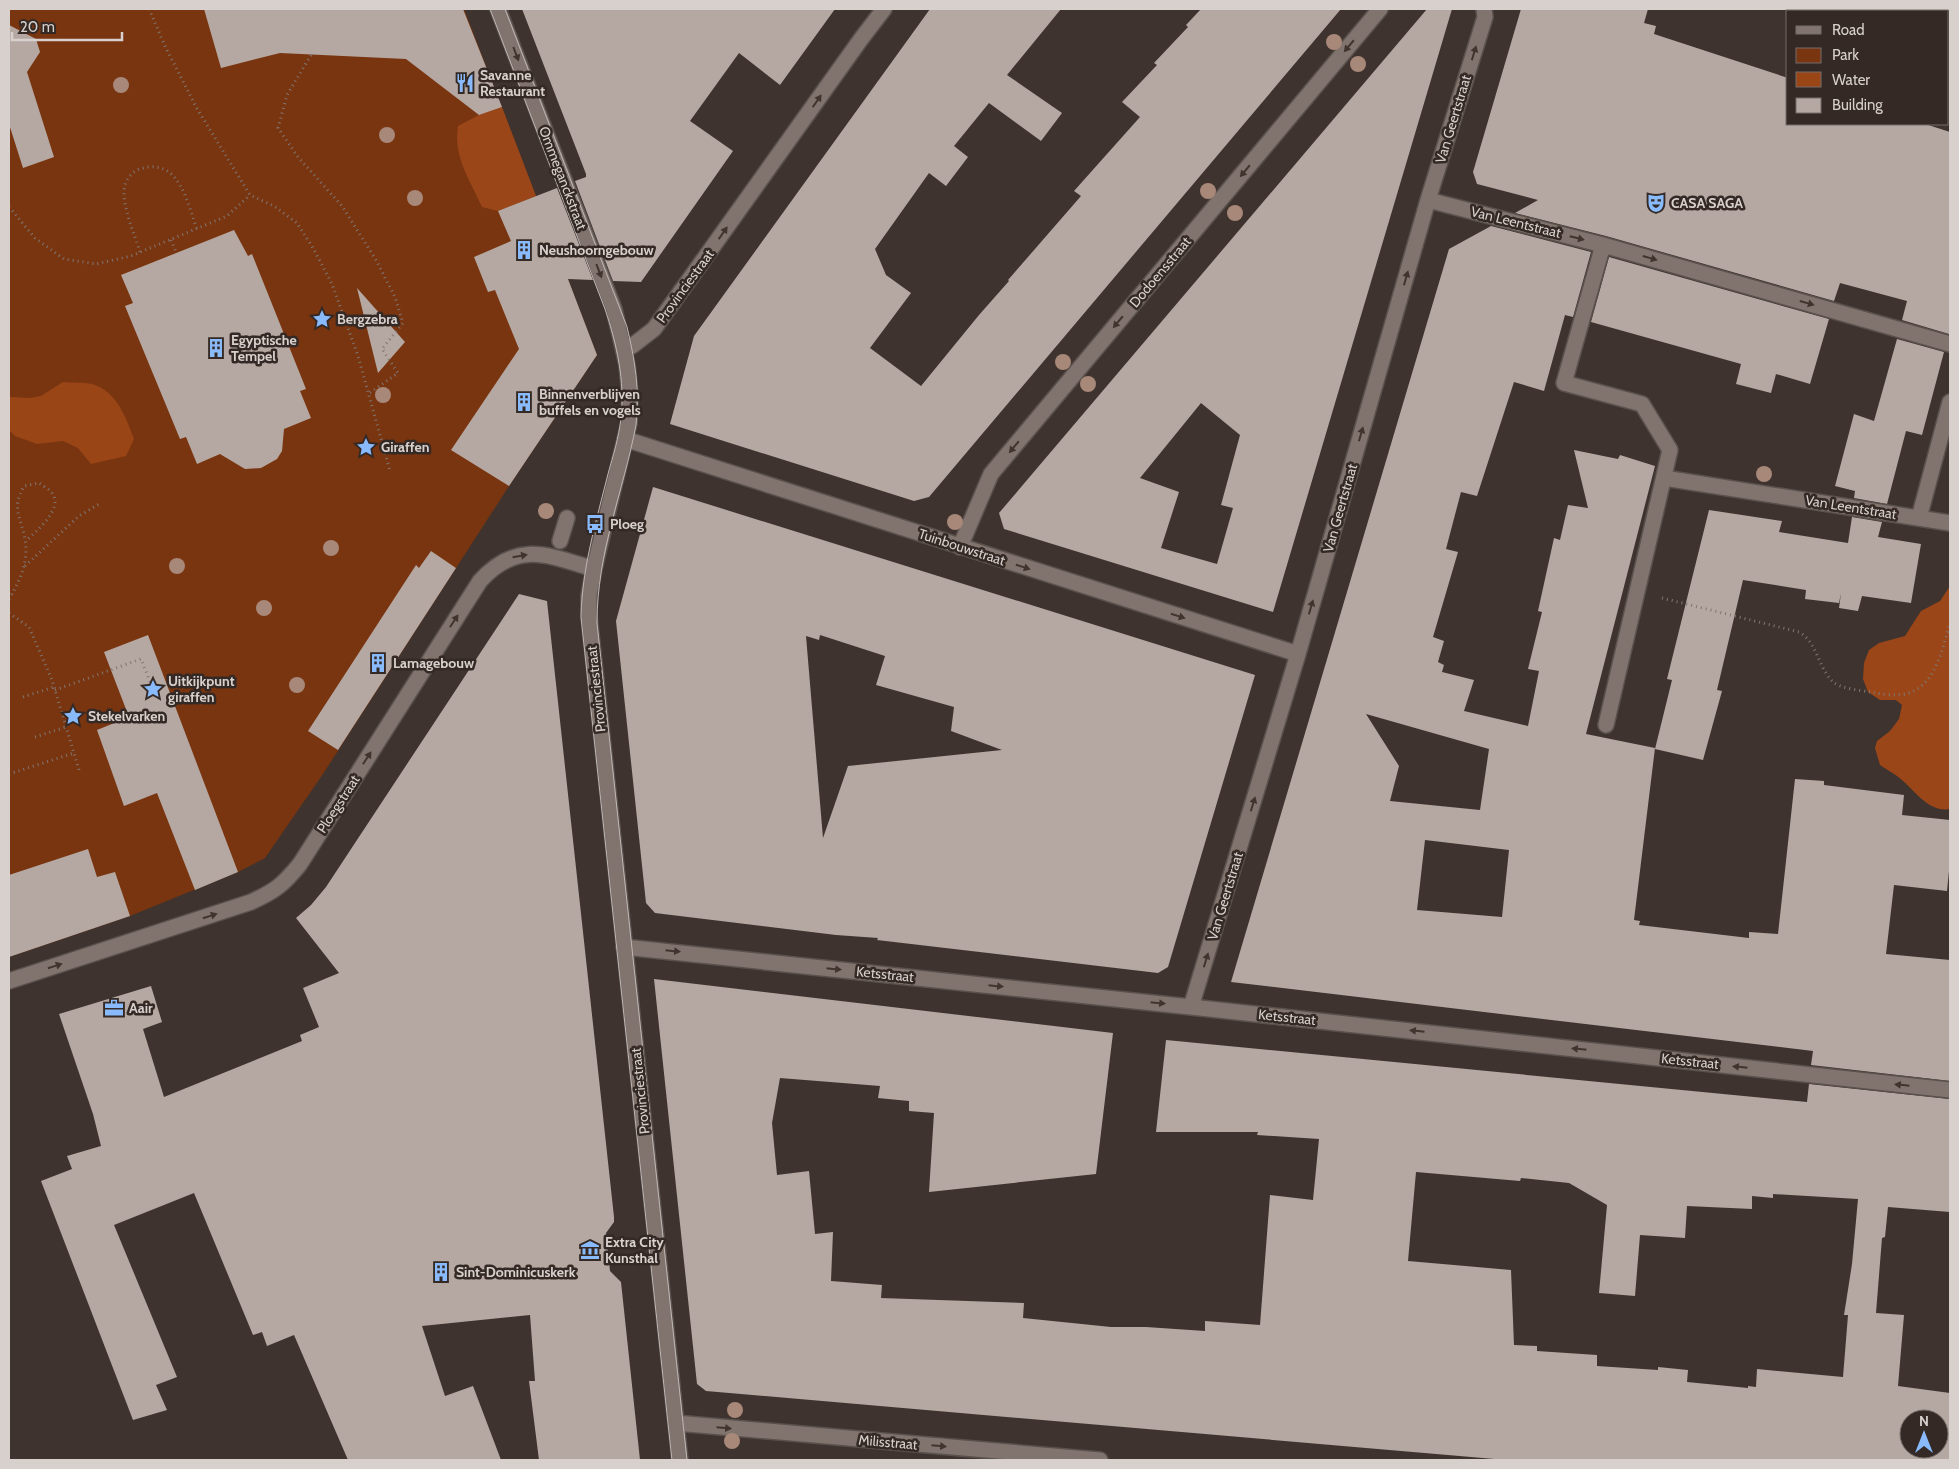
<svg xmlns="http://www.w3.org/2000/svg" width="1959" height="1469" font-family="Cabin,sans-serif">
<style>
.green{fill:#793510}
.forest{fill:#9b4618}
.water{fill:#9a4516}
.building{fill:#b5a8a2;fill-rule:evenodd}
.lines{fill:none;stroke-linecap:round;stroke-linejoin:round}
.minor-casing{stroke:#5a514d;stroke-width:18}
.path{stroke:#807672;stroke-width:3;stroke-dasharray:1 4;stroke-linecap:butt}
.minor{stroke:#81746e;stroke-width:15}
.tram{stroke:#c0b8b5;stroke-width:1}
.tree{fill:#a88879}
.oneway{fill:#40342f}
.labels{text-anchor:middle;stroke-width:5;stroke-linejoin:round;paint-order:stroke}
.poi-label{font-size:14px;font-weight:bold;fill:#d7d0cd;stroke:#342924;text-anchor:start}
.street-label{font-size:14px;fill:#d7d0cd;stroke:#342924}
</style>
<rect width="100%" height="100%" fill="#3e332e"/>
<path class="green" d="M9,9H464L597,355L509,486L323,774L265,858L238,872L130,916L9,957Z"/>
<path class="forest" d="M502,107L536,196L498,211L482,207C470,180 453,157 458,126L479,115Z
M1950,586V809C1927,813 1914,788 1897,776C1892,772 1885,769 1880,765L1875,748L1877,741L1890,731L1899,719L1902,705L1896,700H1880L1868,692L1863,679L1864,663L1869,650L1879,643L1905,636L1921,611L1940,601Z"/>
<path class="water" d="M63,382C72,383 83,382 92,384C117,391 126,418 134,439L126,456L91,464L78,448L63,441L37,444L15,436L9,430V397L30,398L41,396Z"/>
<path class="building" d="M204,9H463L502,107L479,115L406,59L280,53L221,68Z
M522,9H835L780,85L739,53L690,121L733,151L641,282L613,281L575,181L586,177V174Z
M930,9H1061L1007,75L1062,113L1041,141L989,103L954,146L968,157L946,186L929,173L875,249L886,275L911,293L870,348L921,386L979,315L1009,281L1008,280L1081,196L1074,191L1140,117L1122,102L1157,65L1154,63L1188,27L1186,25L1201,9H1341L929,497L914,501L670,424L694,336Z
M1427,9H1452L1273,612L1004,529L999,513ZM1201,403L1240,435L1221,505L1233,508L1217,564L1161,548L1179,492L1140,478Z
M1521,9H1648L1644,23L1656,26L1654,34L1788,78V124H1925L1950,132V327L1949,334L1902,320L1907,301L1840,283L1834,301L1606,236L1515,213L1538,200L1477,184L1473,172Z
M9,25L36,39L40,52L27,72L54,157L23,168L9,124Z
M557,188L593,280L568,279L597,355L509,486L451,450L519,349L495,290L488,292L474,257L511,241L498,211Z
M1491,226L1591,252L1573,317L1565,315L1544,391L1514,382L1477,496L1461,492L1446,549L1458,552L1433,637L1444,641L1438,662L1444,665L1442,672L1474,680L1464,711L1528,726L1539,671L1528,669L1542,612L1538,611L1554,538L1560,540L1568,505L1588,508L1574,450L1618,459L1620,455L1655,466L1586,734L1655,748L1634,920L1640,921L1639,925L1749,938V932L1778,934L1795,779L1824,781V785L1904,795L1902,815L1950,820V861L1947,891L1894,885L1886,954L1950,960V1081L1811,1065L1813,1051L1231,982L1449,249ZM1366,714L1489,749L1480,810L1390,801L1399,766ZM1425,840L1509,850L1502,917L1417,910Z
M234,230L248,256L252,254L306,389L300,391L311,418L284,429L282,451L277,459L261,468L245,469L220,454L197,464L186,437L180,439L125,306L133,303L121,275Z
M1609,257L1829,319L1810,384L1776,374L1771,393L1736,384L1741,364L1591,322Z
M357,288L405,342L378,373Z
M1897,339L1944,352L1922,435L1906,431L1887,504L1854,498L1855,491L1835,486L1854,414L1874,421Z
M653,487L1255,675L1168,967L1158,973L877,940L878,938L836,935L655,913L646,903L616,621ZM820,635L885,656L876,685L954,707L951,731L1002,750L848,766L823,838L806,636L819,640Z
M1709,510L1782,521L1779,532L1848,543L1852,517L1882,522L1878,537L1921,544L1911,603L1862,596L1858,611L1839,608L1841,593L1839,603L1805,599L1806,590L1743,580L1717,690L1722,691L1703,760L1655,749L1672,680L1667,679Z
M431,551L456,568L338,750L308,731L416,565L419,568Z
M519,594L547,601L614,1217V1222L606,1233L610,1271L621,1282L640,1460H539L529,1381H535L530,1315L422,1326L445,1396L473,1386L501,1460H348L294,1335L267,1346L262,1332L253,1335L194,1193L114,1225L177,1377L156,1385L167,1410L133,1420L41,1181L72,1169L67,1156L101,1146L93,1114L59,1014L151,986L162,1022L143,1029L164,1097L302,1041L300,1035L319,1027L303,988L339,973L296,918L311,905L326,887Z
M148,635L238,872L195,890L157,793L124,806L97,730L129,717L104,652Z
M88,849L97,877L115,872L130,916L9,957V875Z
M654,979L1113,1033L1096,1174L929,1192L934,1113L909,1111V1101L878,1098L880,1086L780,1078L772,1123L777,1175L809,1171L815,1234L833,1232L831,1281L882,1285L881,1298L1024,1303L1023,1318L1111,1327H1146L1205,1331V1321L1260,1325L1270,1195L1313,1200L1319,1139L1257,1135L1258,1132H1156L1166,1040L1807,1102L1809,1084L1950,1099V1212L1888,1207L1885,1237L1882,1238L1876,1313L1904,1315L1898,1386L1950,1393V1460H1506L706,1391L697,1384ZM1416,1172L1520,1181L1521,1178L1569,1183L1607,1205L1599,1293L1635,1296L1640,1235L1685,1238L1687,1206L1752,1209V1196L1773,1198V1194L1858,1199L1852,1264L1844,1315H1848L1843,1377L1757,1369L1756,1387L1748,1386V1388L1687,1382L1688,1370L1658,1367V1370L1597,1366V1355L1537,1351V1346L1514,1345L1511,1270L1408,1261ZM1909,1419H1939V1449H1909Z"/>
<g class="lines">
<g class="minor-casing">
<path id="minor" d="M498,9L614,309L627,365L630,394L629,423L594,569L589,595V616L680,1460
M1428,200L1603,245L1950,344
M1603,245L1564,383L1642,404L1670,450L1606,725
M624,349L632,346L654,329L861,39L884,9
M625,439L1298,654
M1664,478L1950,523
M1919,518L1950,402
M560,541L567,518
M960,547L991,474L1380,9
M624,947L1191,1007L1950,1090
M9,981L251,902C275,891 283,885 300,864L480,581C517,540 548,555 594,569
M1191,1007L1298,654L1428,200L1485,17L1484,9
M676,1423L1100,1460"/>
</g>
<path class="path" d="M149,9L165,46L196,107L250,195L274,206L297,223L313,248L332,284L358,356L390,471
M311,55L287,95L278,128L298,157L342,206L376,260L395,297L403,323L382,349L398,373L368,394
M9,207L35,238L64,259L96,264L131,256L227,216L250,195
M171,240L176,252
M140,252C135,235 120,202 125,185C127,177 135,169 143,168C180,159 187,203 197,229
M25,566L79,516L101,503
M1662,598L1799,632C1818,643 1817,666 1833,682C1842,689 1860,690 1870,692C1882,694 1897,697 1909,693C1936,684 1943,647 1950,623
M9,599C20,581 29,561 25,539C21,517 11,509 24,486L39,483C43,486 49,489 52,493C64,509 36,531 26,541
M9,613L29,627L52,680L79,770
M55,690L141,659L153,689
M23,697L54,687
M35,737L66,727
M9,774L74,753"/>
<use href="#minor" class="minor"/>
<path class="tram" d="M490,9L605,309C617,345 625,381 621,418C619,437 613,456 608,474C596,522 582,568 581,617L672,1460
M505,9L627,327C635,360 640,391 636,425C623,493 597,552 597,623L687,1460"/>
</g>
<g class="tree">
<circle cx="1334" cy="42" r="8"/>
<circle cx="1358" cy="64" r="8"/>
<circle cx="121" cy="85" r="8"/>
<circle cx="387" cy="135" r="8"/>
<circle cx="1208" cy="191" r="8"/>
<circle cx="415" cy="198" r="8"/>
<circle cx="1235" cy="213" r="8"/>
<circle cx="1063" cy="362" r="8"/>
<circle cx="1088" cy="384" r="8"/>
<circle cx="383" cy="395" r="8"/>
<circle cx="1764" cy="474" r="8"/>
<circle cx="546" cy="511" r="8"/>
<circle cx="955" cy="522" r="8"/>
<circle cx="331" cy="548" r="8"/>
<circle cx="177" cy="566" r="8"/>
<circle cx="264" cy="608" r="8"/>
<circle cx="297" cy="685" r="8"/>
<circle cx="735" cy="1410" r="8"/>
<circle cx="732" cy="1441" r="8"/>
</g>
<defs><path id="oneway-solid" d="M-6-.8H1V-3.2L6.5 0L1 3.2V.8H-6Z" transform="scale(1.25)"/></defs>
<g class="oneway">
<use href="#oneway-solid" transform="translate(1349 46) rotate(130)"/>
<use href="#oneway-solid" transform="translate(1474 53) rotate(-73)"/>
<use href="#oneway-solid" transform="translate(516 54) rotate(69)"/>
<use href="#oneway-solid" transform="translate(817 101) rotate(-55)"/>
<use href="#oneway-solid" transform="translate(1245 171) rotate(130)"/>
<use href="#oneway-solid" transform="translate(723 233) rotate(-55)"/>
<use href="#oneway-solid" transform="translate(1577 238) rotate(14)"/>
<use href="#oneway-solid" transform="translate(1650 258) rotate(16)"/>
<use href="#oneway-solid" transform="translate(599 271) rotate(69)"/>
<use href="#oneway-solid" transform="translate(1406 278) rotate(-74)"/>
<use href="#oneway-solid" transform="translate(1807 303) rotate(16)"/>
<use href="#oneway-solid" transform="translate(1118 322) rotate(130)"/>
<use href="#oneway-solid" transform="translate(1361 434) rotate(-74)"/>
<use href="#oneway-solid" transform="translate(1014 447) rotate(130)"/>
<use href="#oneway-solid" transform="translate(520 556) rotate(-10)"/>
<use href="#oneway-solid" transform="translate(1023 567) rotate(18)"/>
<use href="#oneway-solid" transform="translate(1311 607) rotate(-74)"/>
<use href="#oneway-solid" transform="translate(1178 616) rotate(18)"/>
<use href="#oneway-solid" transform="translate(454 621) rotate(-57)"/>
<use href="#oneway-solid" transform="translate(367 758) rotate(-57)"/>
<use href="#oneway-solid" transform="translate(1253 804) rotate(-73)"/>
<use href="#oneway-solid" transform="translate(210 916) rotate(-18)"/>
<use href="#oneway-solid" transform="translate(673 951) rotate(6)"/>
<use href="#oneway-solid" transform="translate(1206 960) rotate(-73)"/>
<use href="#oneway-solid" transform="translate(55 966) rotate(-18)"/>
<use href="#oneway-solid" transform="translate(834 969) rotate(6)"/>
<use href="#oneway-solid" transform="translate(996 986) rotate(6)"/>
<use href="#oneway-solid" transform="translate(1158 1003) rotate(6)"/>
<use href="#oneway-solid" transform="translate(1417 1031) rotate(-174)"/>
<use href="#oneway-solid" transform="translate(1579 1049) rotate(-174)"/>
<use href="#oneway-solid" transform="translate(1740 1067) rotate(-174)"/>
<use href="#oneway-solid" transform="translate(1902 1085) rotate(-174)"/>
<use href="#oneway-solid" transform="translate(724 1428) rotate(5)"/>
<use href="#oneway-solid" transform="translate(939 1446) rotate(5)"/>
</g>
<defs>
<g id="restaurant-bare" transform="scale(1.5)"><path d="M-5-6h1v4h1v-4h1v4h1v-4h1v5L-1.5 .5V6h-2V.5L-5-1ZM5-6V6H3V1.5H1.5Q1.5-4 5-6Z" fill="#88bafc" stroke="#342924" stroke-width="2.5" paint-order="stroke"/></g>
<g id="theatre-bare" transform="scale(1.5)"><path d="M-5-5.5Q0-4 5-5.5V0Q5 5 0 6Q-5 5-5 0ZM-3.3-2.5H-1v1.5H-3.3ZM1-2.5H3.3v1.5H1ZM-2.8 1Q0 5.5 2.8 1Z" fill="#88bafc" stroke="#342924" stroke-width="2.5" paint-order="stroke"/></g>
<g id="building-bare" transform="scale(1.5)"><path d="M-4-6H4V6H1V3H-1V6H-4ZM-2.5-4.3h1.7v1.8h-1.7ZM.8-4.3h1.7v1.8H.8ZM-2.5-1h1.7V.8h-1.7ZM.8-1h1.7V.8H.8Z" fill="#88bafc" stroke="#342924" stroke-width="2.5" paint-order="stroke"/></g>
<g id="sight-bare" transform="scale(1.5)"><path d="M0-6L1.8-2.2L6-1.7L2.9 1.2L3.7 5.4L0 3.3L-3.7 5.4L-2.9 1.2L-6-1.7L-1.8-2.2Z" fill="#88bafc" stroke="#342924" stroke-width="2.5" paint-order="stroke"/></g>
<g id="bus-bare" transform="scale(1.5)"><path d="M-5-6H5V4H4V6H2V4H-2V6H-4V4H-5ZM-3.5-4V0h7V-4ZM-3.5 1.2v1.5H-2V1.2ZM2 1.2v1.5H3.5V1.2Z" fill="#88bafc" stroke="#342924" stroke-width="2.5" paint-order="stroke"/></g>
<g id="office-bare" transform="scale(1.5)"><path d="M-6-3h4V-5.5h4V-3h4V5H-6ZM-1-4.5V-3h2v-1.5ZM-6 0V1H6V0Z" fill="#88bafc" stroke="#342924" stroke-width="2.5" paint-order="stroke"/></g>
<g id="museum-bare" transform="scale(1.5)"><path d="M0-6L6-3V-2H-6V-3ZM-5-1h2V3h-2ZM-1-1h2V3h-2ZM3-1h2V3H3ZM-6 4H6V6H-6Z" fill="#88bafc" stroke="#342924" stroke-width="2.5" paint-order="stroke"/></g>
</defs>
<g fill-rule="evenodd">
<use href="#restaurant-bare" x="465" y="83"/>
<use href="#theatre-bare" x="1656" y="203"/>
<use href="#building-bare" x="524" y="250"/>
<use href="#sight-bare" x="322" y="319"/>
<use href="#building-bare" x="216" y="348"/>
<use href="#building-bare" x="524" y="402"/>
<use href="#sight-bare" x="366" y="447"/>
<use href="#bus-bare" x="595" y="524"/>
<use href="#building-bare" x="378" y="663"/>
<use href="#sight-bare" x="153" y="689"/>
<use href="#sight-bare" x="73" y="716"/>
<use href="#office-bare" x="114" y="1008"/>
<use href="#museum-bare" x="590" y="1250"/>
<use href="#building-bare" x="441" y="1272"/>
</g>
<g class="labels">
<g class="poi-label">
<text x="480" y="80">Savanne<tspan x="480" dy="16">Restaurant</tspan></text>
<text x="1671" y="208">CASA SAGA</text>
<text x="539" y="255">Neushoorngebouw</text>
<text x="337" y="324">Bergzebra</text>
<text x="231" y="345">Egyptische<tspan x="231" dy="16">Tempel</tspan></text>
<text x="539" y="399">Binnenverblijven<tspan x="539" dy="16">buffels en vogels</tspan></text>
<text x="381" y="452">Giraffen</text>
<text x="610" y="529">Ploeg</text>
<text x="393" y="668">Lamagebouw</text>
<text x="168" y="686">Uitkijkpunt<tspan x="168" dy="16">giraffen</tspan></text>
<text x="88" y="721">Stekelvarken</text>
<text x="129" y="1013">Aair</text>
<text x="605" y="1247">Extra City<tspan x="605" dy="16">Kunsthal</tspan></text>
<text x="456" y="1277">Sint-Dominicuskerk</text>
</g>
<g class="street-label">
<text transform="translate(1453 119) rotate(-73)" y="5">Van Geertstraat</text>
<text transform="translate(563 178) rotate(69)" y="5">Ommeganckstraat</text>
<text transform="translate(1516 222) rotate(14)" y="5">Van Leentstraat</text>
<text transform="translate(1160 272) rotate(-50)" y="5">Dodoensstraat</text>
<text transform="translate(685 286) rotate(-54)" y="5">Provinciestraat</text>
<text transform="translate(1851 507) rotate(9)" y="5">Van Leentstraat</text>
<text transform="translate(1340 508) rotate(-74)" y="5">Van Geertstraat</text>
<text transform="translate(962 547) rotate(18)" y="5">Tuinbouwstraat</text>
<text transform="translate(596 689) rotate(-96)" y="5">Provinciestraat</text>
<text transform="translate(338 804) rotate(-57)" y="5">Ploegstraat</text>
<text transform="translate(1225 896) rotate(-73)" y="5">Van Geertstraat</text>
<text transform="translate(885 974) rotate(6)" y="5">Ketsstraat</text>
<text transform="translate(1287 1017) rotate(6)" y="5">Ketsstraat</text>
<text transform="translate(1690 1061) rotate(6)" y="5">Ketsstraat</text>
<text transform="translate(640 1091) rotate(-96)" y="5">Provinciestraat</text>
<text transform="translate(888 1442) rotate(5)" y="5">Milisstraat</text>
</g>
</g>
<rect width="1959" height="1469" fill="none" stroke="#d7d0cd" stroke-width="20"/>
<rect x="1786" y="10" width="162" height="115" fill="#342924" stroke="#756c68"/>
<rect x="1796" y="26" width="25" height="8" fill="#81746e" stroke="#756c68"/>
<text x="1832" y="35" font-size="15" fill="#d7d0cd">Road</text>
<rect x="1796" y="48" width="25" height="15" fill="#793510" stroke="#756c68"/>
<text x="1832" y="60" font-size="15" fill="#d7d0cd">Park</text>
<rect x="1796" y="72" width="25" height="15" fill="#9a4516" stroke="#756c68"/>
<text x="1832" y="85" font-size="15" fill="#d7d0cd">Water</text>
<rect x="1796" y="98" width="25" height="15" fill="#b5a8a2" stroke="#756c68"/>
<text x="1832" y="110" font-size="15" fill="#d7d0cd">Building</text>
<g transform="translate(1924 1434)"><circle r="24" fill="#342924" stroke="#756c68"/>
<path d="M0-4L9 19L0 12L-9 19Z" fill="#88bafc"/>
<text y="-8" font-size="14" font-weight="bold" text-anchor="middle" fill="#d7d0cd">N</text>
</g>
<path d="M12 32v8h110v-8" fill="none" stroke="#d7d0cd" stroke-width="2.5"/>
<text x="20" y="32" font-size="15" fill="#d7d0cd" stroke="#342924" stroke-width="4" paint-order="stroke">20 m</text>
</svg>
